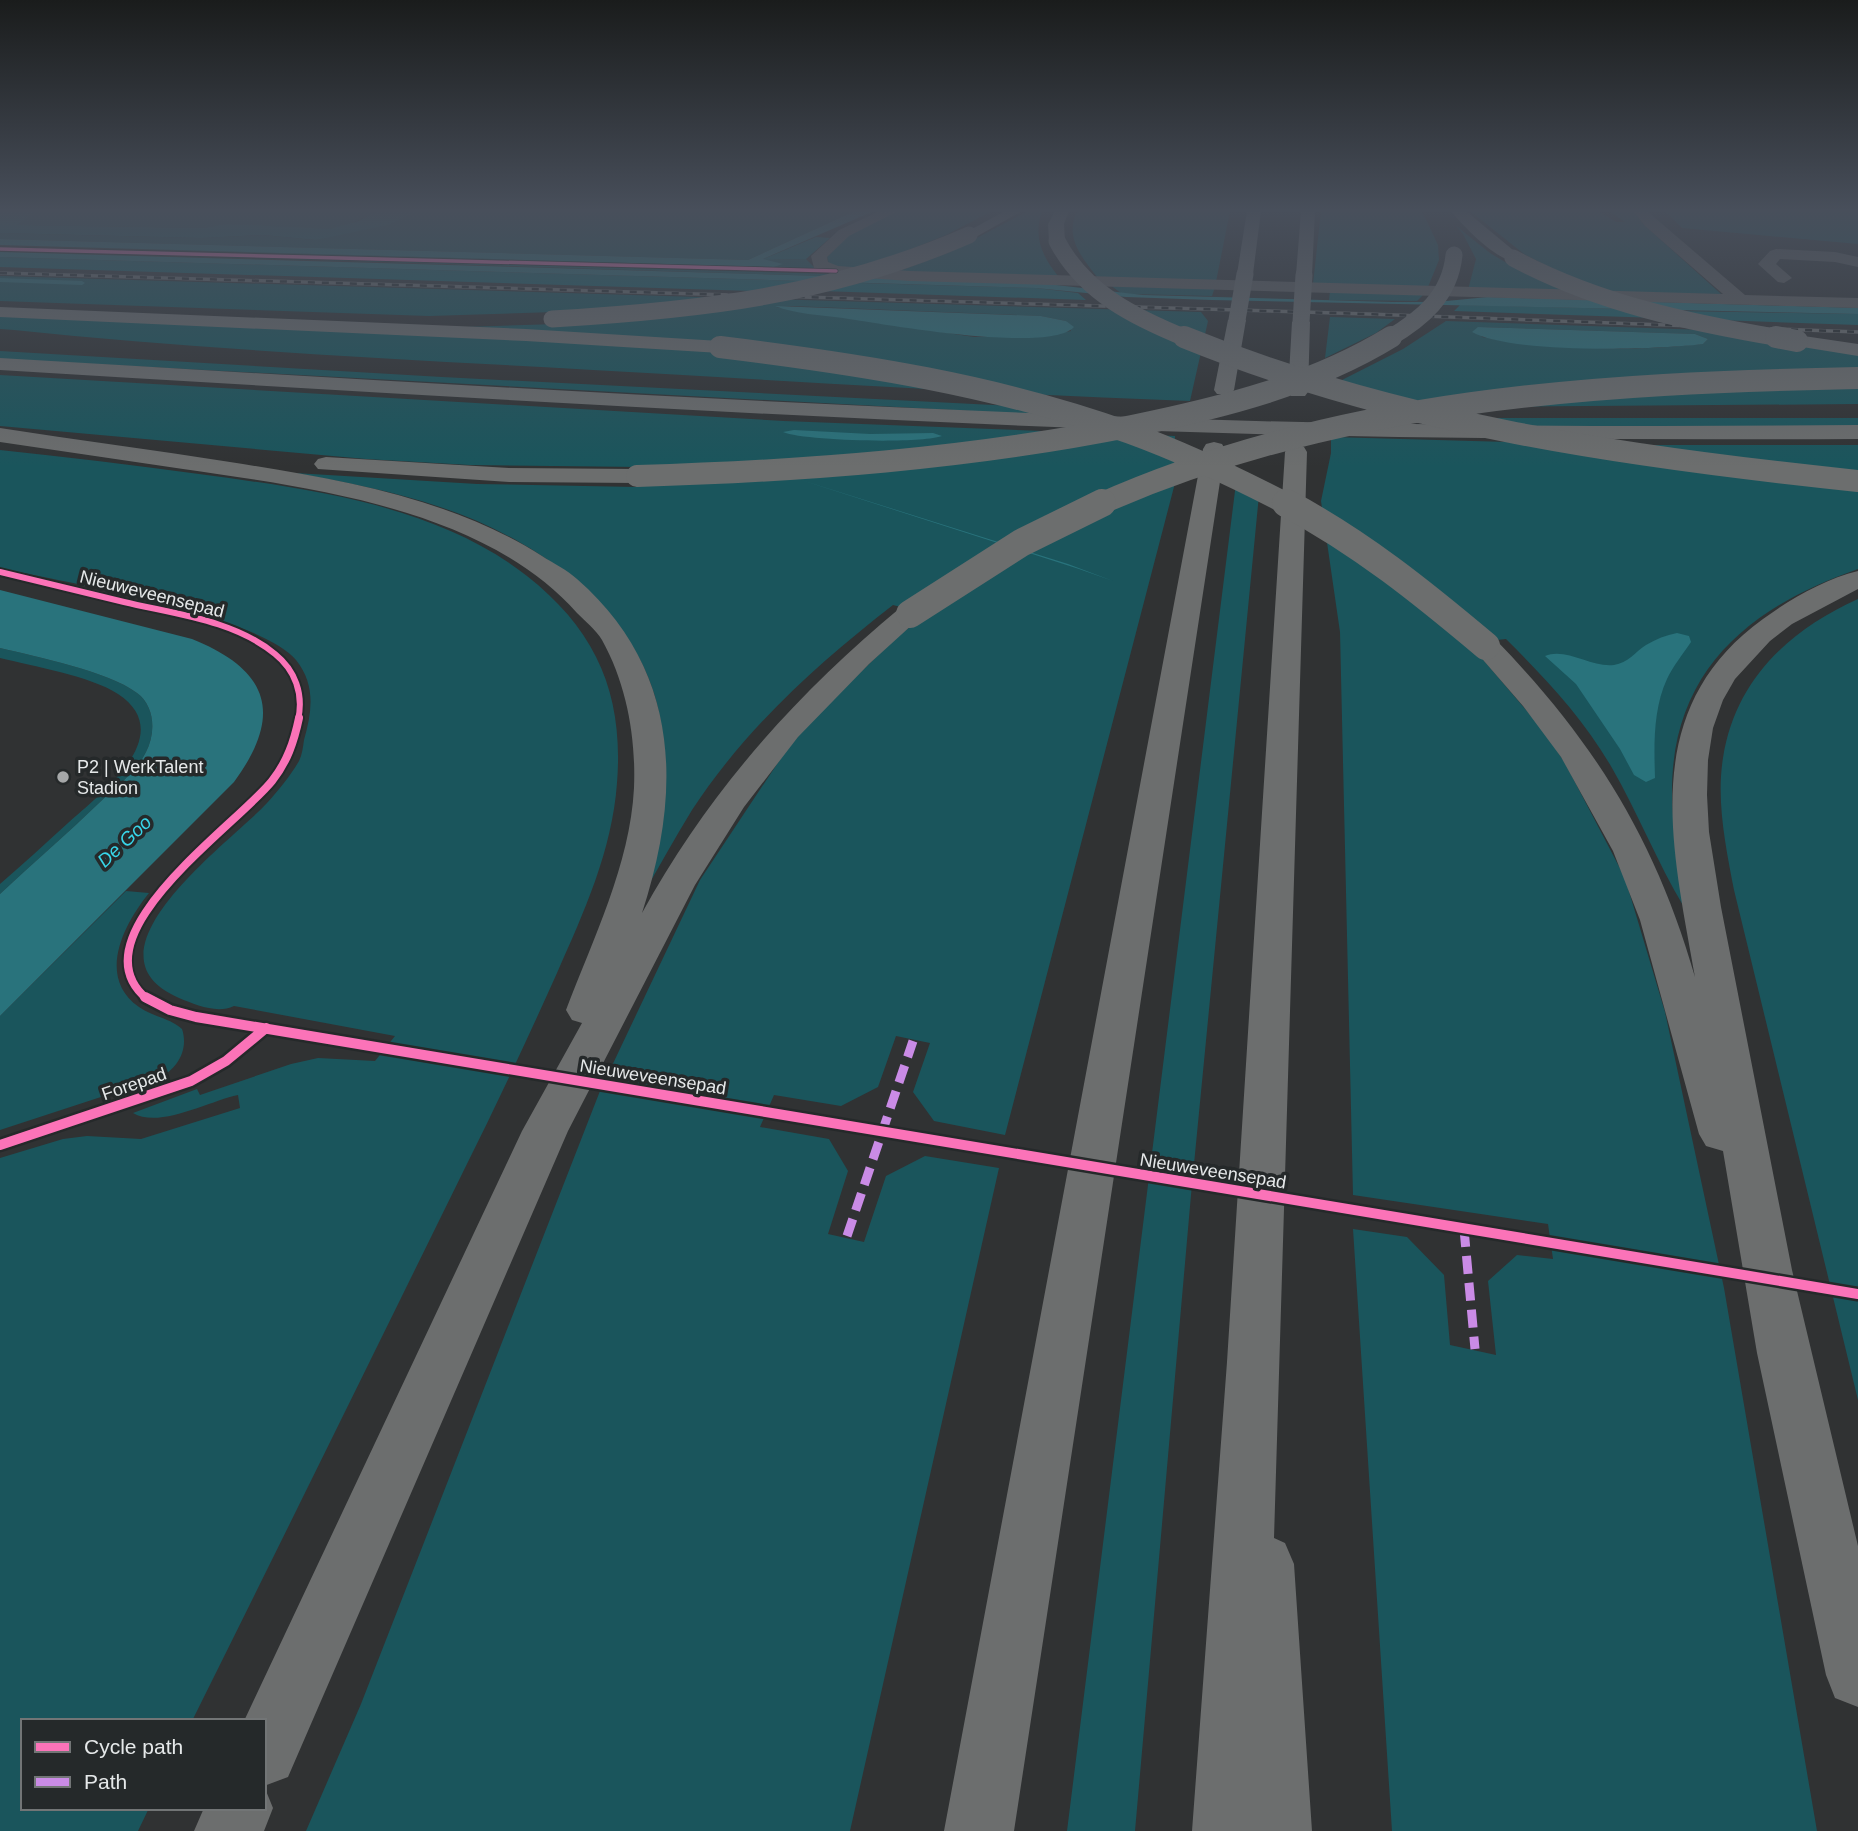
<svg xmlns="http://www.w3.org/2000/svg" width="1858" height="1831" font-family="Helvetica,sans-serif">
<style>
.green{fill:#1a555c;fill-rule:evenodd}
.forest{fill:#16626a}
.water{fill:#29737c}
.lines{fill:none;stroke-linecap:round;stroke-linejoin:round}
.stream{fill:#29737c;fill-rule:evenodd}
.minor{fill:#5f5f5f;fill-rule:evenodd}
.highway{fill:#6c6e6e;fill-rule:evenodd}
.rail-casing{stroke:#6c6e6e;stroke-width:3.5}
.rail{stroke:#25292a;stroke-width:2.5;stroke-dasharray:7;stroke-linecap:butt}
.highway-bridge-far2{stroke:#6c6e6e;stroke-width:17}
.highway-bridge-far1{stroke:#6c6e6e;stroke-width:22}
.highway-bridge{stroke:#6c6e6e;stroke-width:28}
.quiet{stroke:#ca8be6;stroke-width:9;stroke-dasharray:18 9;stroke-linecap:butt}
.cycleway-far3-casing{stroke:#25292a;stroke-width:5}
.cycleway-far2-casing{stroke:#25292a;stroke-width:10}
.cycleway-far1-casing{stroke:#25292a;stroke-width:12}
.cycleway-casing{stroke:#25292a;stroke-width:15}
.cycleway-far3{stroke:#fb73b8;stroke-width:3.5}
.cycleway-far2{stroke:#fb73b8;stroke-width:6}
.cycleway-far1{stroke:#fb73b8;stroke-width:8}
.cycleway{stroke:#fb73b8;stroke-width:10}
.poi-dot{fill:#a6a8a9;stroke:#25292a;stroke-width:2.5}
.labels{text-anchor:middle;stroke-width:7;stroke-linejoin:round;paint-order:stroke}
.street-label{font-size:18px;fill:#e5e8e9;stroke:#25292a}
.poi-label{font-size:18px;fill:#e5e8e9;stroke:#25292a;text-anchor:start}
.water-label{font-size:19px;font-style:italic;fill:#38d5e8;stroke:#25292a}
</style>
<rect width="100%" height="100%" fill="#303233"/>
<path class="green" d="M37,211H377C363,218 348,226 331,229C289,235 246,221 204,228L15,225Z
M418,211H855L748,260L0,239V233L201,238L263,235L316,240Z
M897,211H992L946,235L899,254L847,270L829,264L827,257L854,230Z
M1028,211H1042C1033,237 1042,256 1058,276L894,273L950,252Z
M1077,211H1230L1216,282L1098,278C1082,258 1064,237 1077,211Z
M1321,211H1422L1438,245L1439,260L1428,287L1313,284Z
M1470,211H1598L1616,222H1625L1609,211H1634L1642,223L1721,294L1613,293L1561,273L1524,254Z
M1665,211H1858V244L1682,228Z
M1455,225L1490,253L1510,265L1573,293L1468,290L1476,259L1463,234Z
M0,245L773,267L782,264L761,260L806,259L817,270Z
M0,250L831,274L823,276Z
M0,276L1201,312L1208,321L1190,401C991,394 792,381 593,370C400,359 206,350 14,330L0,329V316L465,327L557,324L554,312L429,316L0,301ZM792,306L1041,316L1066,321L1071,331L1044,336L974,337L776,307Z
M1106,282L1215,287L1212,296L1130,294L1121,293Z
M1330,291L1424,294L1417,301L1329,300Z
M1330,317L1395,319L1376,333L1325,358Z
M1446,321L1705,330L1858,355V371L1548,384L1415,401L1338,382L1403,349ZM1478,327L1695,334L1708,339L1703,344C1631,352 1553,350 1482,337Z
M0,351L442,377L1035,407L1063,416L0,359Z
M0,375L784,421L1175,436V483L1005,1135L934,1121L913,1092L930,1043L896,1036L878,1087L841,1106L774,1095L760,1127L829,1139L848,1171L828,1234L864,1242L886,1176L925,1156L999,1168L850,1831H306L361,1704L600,1091L700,880L783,755L813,718L897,637L927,614L893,605C817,664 745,729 692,810C674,839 658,869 641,898C646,863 651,828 657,793C659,777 664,760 663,745C659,625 545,541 440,507C393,491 344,482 295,473L477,484L636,487L641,467L470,465L366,459L0,426Z
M1858,383V404L1475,407Z
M1485,418H1858V426L1529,427Z
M1331,437L1618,445H1858V569C1752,606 1673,668 1672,789C1672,829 1679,868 1684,907C1657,862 1638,813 1612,768C1584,719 1546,679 1506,639L1469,643L1544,731L1565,763L1625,878L1665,1012L1724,1288L1817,1831H1392L1353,1229L1407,1237L1444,1275L1450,1345L1496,1355L1488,1281L1517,1255L1553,1259L1548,1224L1353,1195L1340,632L1321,501L1331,453Z
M0,450C67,457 133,465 199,474C310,489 437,505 527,576C597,631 624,695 617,783C612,851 584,912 557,973C527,1040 496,1106 463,1172C373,1355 283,1538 192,1721H23V1808H149L138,1831H0V1158L63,1139L87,1136L141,1139L240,1108L238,1095C209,1101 159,1129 133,1113L197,1089L200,1095L291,1064L318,1058L375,1061L395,1036L234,1006C217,1014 196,1005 179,998C74,953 232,841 267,803C278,791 291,775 299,761C302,755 303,747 304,740C312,712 316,685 296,660C259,615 63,582 0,568Z
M1236,483L1259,495L1191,1195L1135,1831H1067Z
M1858,599V1400L1734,890C1726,848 1716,801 1723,758C1735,680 1789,630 1858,599Z
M0,648C37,657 108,671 137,693C155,706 156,733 146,752C136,772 116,787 99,803C67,834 33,863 0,894V884C23,864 45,844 68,823C99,795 180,735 118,694C91,676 32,666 0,658Z
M126,891L149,893C124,924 96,977 139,1007C153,1017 170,1018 182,1029C189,1050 177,1069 159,1078L0,1130V1016Z"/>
<path class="forest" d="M0,211H37L17,225L204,228L226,224L330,229L358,221L377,211H418L388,225L316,240L263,235L201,238L0,233Z
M816,237L830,238L806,259L761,260Z
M0,257L802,281L752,291L0,267Z
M860,283L1036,288L1078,293L1086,300L821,291Z
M1460,305L1626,309L1658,318L1454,311Z
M1677,311L1858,314V325L1718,320Z"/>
<path class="water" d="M855,211H874L763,259L783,264L774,267L0,245V239L748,260Z
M0,252L1030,282L1143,295L1393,302H1436L1488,297L1858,308V314L1212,300L1126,297L1036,288L0,257Z
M775,306L1041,316L1066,321L1074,327C1049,354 882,324 843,318C821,315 795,314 775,306Z
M1478,327L1695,334L1708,339L1703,344C1655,350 1512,354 1472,332Z
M794,430L870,434L933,433L942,436C921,444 804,441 783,432Z
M798,479L1068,564L1113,581L1079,569Z
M0,590L192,639C269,670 284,714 234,782L0,1016V894C33,863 67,834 99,803C116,787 136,772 146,752C156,733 155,706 137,693C108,671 37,657 0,648Z
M1677,633L1689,636L1691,642C1683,654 1673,666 1667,679C1653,709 1654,746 1655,778L1646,782L1634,775L1620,749L1576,684L1545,656C1566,647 1592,668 1614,665C1628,663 1635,652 1646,645C1656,639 1666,635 1677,633Z"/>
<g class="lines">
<path class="stream" d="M0,278L82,281L85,283L82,285L0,282Z"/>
<path class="minor" d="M880,211H898L849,236L827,257L828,262L838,266L910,271L1723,294L1645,226L1633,211H1647L1745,295L1858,298V308L910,281L836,276L814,268L811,256L839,230Z
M1776,249L1835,252L1858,257V267L1835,262L1780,259L1776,264L1792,278L1784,283L1778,282L1758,264L1770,251Z"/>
<path class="highway" d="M1005,211H1022L974,238L969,240L961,235Z
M1055,211H1069L1064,224L1065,241L1057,246L1049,241L1048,224Z
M1247,211H1261L1253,274L1245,279L1237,274Z
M1301,211H1315L1312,275L1304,280L1296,275Z
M1451,211H1466L1519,255L1521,258L1519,261C1501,266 1462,225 1451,211Z
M0,307L526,329L720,341L730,347L720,353L526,341L0,317Z
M1237,315L1246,320L1234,390L1231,394H1217L1214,390L1228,320Z
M1301,316L1310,322L1308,392L1305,396H1291L1288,392L1292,322Z
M1797,335L1858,344V356L1790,345L1788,341Z
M0,358C386,381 771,404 1157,418C1391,426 1624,427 1858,425V439C1624,440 1391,439 1157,431C771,417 386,393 0,370Z
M0,428C77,440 154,450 230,462C336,479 450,497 542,556C553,563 567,570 577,579C681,670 682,791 642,913C708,793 795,695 900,608L910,606L920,608L924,614L869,664L798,737L744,807L695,885L568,1131L288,1777L264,1786L273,1808L264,1831H194L204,1808H264V1721H244L522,1131L582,1023L572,1020L566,1010C593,939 630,865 634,788C636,738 627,685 602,640C596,630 585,621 577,613C485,509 313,488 183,469C122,460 61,451 0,442Z
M1214,442L1222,444L1225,449L1014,1831H944L1203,449L1206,444Z
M1296,445L1304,447L1307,452L1274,1538L1285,1543L1294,1564L1312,1831H1192L1227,1362L1285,452L1288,447Z
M326,457L509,468L637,469L645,471L649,476L645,481L637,483L509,482L318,469L314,464L318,459Z
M1858,571V589L1792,624L1770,641L1735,679L1723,700L1713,728L1708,760L1707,795L1709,832L1721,907L1792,1270L1858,1546V1707L1835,1698L1826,1675L1757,1353L1723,1151L1706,1146L1699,1134L1640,920L1613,851L1561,757L1523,706L1471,646L1476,640L1486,637L1496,640C1595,742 1656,841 1695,977C1672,846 1637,710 1763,619C1790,599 1825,579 1858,571Z"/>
<g class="rail-casing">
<path id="rail" d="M0,273L1368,314L1858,332"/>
</g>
<use href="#rail" class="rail"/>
<path class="highway-bridge-far2" d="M1057,241C1084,293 1136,318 1188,339
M1513,258C1599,304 1691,323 1786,339
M552,319C702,310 829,296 969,235
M1237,320L1245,274
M1301,322L1304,275
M1388,339C1422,319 1450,296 1454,255"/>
<path class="highway-bridge-far1" d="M1184,337C1400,425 1627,457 1858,481
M1776,337L1797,341
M720,347C859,364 997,385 1130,433C1185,453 1237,478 1289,505
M637,476C803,471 968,459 1132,426C1220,408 1313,385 1391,337
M1098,505C1338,398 1599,383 1858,378"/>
<path class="highway-bridge" d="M1286,503C1360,542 1423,593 1486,646
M910,614L1021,543L1102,503"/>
<path class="quiet" d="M1464,1229L1475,1349
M847,1236L913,1041"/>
<g class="cycleway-far3-casing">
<path id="cycleway-far3" d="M0,249L836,271"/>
</g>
<g class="cycleway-far2-casing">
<path id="cycleway-far2" d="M0,572C42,582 83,592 124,602C174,614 234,620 275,654C295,670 304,694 298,720"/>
</g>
<g class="cycleway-far1-casing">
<path id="cycleway-far1" d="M147,999C72,937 237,825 272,781C287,762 294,742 299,718"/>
</g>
<g class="cycleway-casing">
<path id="cycleway" d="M145,997L170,1010L196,1017L1858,1294
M0,1145L191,1081L226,1061L266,1028"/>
</g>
<use href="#cycleway-far3" class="cycleway-far3"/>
<use href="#cycleway-far2" class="cycleway-far2"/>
<use href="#cycleway-far1" class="cycleway-far1"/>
<use href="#cycleway" class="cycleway"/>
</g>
<linearGradient id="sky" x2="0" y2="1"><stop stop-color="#1a1c1c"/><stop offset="0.45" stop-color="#484f5b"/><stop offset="1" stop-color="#484f5b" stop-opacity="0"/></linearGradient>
<rect width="1858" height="467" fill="url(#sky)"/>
<circle class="poi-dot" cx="63" cy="777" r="7"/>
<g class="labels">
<g class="street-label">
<text transform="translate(152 594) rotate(14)" y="6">Nieuweveensepad</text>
<text transform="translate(653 1077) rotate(9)" y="6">Nieuweveensepad</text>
<text transform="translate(134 1084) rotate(-19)" y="6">Forepad</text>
<text transform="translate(1213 1171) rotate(9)" y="6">Nieuweveensepad</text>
</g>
<g class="poi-label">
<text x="77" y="773">P2 | WerkTalent<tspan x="77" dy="21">Stadion</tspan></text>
</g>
<g class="water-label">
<text transform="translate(124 841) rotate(-43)" y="7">De Goo</text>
</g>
</g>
<rect x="21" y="1719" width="245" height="91" fill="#25292a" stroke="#727576" stroke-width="2"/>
<rect x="35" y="1742" width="35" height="10" fill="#fb73b8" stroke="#727576" stroke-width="2"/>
<text x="84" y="1754" font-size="21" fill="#e5e8e9">Cycle path</text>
<rect x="35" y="1777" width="35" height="10" fill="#ca8be6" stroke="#727576" stroke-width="2"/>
<text x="84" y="1789" font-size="21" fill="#e5e8e9">Path</text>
</svg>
